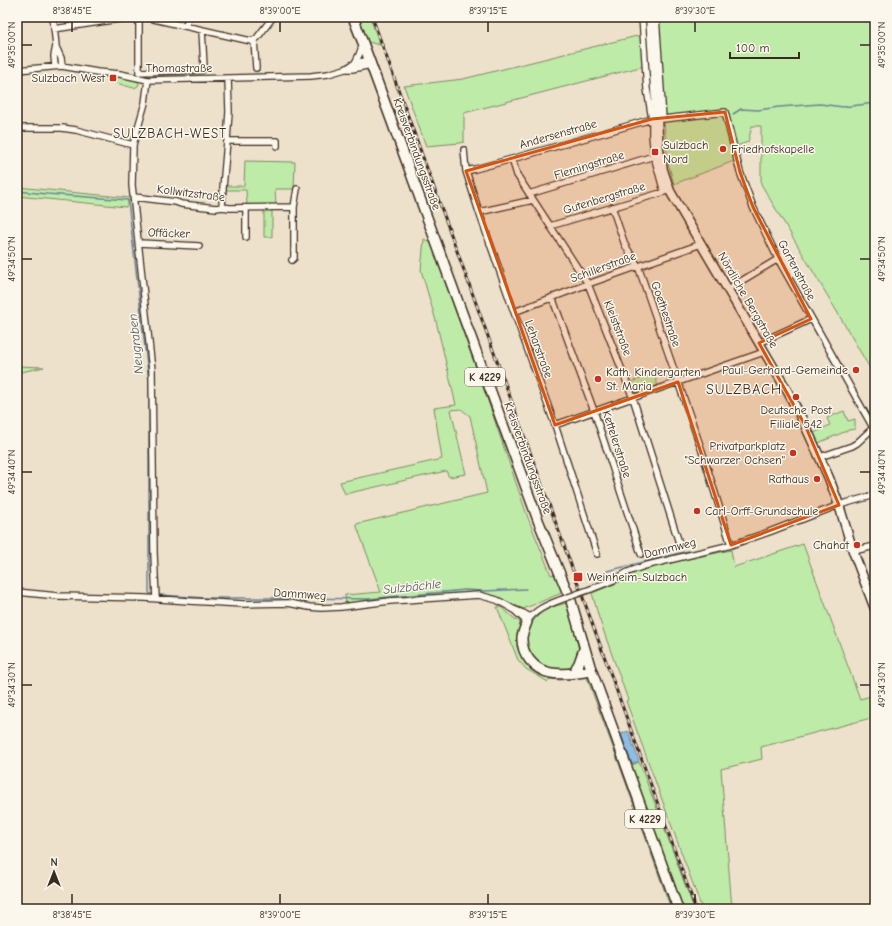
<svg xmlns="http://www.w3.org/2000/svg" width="892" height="926" font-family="'Comic Neue',sans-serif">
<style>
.green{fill:#beeba8;stroke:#7c8a63}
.water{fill:#8bbfe8;stroke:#6b8397}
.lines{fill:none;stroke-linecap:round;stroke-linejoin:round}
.stream{stroke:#6b8397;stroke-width:1.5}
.minor-casing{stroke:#3b2a1e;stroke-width:8}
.secondary-casing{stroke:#3b2a1e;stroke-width:11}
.primary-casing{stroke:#3b2a1e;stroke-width:12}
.minor{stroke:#fbf7ec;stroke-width:5.5}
.secondary{stroke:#fbf7ec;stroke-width:8}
.primary{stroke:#fbf7ec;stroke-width:9}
.rail-casing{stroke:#3b2a1e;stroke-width:3}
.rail{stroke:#fbf7ec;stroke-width:1.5;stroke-dasharray:4.5;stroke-linecap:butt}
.minor-bridge-casing{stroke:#3b2a1e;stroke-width:8;stroke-linecap:butt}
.minor-bridge{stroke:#fbf7ec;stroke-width:5.5}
.marked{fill:#d7540e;fill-opacity:0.2;stroke:#d7540e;stroke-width:3;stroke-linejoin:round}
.ticks{fill:none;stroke:#3b2a1e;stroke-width:1.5}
.poi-dot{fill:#c8321e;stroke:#fbf7ec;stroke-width:1.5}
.labels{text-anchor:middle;stroke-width:3;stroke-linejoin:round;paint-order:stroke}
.shield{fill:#fbf7ec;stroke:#75685c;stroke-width:1}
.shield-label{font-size:11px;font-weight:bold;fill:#3b2a1e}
.street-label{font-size:12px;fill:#3b2a1e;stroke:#fbf7ec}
.poi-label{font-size:12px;fill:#3b2a1e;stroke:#fbf7ec;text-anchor:end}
.neighbourhood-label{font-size:13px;letter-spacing:1px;fill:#3b2a1e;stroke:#fbf7ec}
.water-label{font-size:13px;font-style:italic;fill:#53575b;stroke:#fbf7ec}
.quarter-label{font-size:14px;letter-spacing:1px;fill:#3b2a1e;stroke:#fbf7ec}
.neatline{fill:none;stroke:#3b2a1e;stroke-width:1.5}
.ticks-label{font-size:10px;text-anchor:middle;fill:#3b2a1e}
</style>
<rect width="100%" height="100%" fill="#eee1cc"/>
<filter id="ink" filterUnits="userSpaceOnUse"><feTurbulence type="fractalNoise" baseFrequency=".025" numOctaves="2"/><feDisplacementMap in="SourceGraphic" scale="8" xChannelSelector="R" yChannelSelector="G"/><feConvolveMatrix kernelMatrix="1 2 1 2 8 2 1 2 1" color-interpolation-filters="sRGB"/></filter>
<g filter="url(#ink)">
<path class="green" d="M357,17H370L380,45L368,42Z
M655,17H875V377L836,310L761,184V126H752L748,142L731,148L734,161L674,184L668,163L663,113Z
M641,35L644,66L464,113V142L460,143L426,146L404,86L463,79Z
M102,74L122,77L137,81L139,84L138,86L134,88C122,85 111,82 102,74Z
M245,161L295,162L294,189H275L276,205H247L246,190H226V186H244Z
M17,187L131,198L126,207L17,196Z
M264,210H272V237H264Z
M424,239L431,243L488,401L528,518L551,575L558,573L564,592L523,609L496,596L482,593L417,597L346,605L345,595L381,592L356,524L487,493L470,416L461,409L451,410L466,474L449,477L446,471L345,494L340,482L442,459L434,408L456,405L436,321L421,270Z
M17,366L44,367L17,373Z
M654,374L658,386L638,393L635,392L631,382Z
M844,411L848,421L855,419V429L849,430L818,443L814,433L830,425L827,418Z
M803,544L860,699L875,695V717L761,747L762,759L721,769L732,909H702L626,701L628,700L599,618L592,593L615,584L641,569L731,550L734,567Z
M567,603C571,615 574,628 577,641C578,645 579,650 579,653C579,659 576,663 572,666C566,670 561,671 554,670C526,667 518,633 539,615C547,608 558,605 567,603Z
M497,607H501L516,620H519L533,668L586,675L589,677L674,909H671L618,761L587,678L583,677L560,680L550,679L548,682L526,669L518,660Z
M639,762L665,830L694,909H680L630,766Z"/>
<path class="water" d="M628,731L639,761L632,764L621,734Z"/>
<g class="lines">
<path class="stream" d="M733,114L741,109L758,110L779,107L820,104L843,107L875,103
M17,191L47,194L128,200V201L149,382V592L150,594H152
M607,571L688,551
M160,595L206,598H295
M299,598L368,599L465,590L484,591L526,589"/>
<g class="minor-casing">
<path id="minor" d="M53,17L56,46L54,56L55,66
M139,17V72L202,70L204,67L202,30
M145,17L251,41L254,40L257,38L273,17
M656,17L663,119
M186,26L188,17
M54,29L132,17
M254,40L256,68
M56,47L61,58L62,66
M355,63L359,55L363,44
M347,68L355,63L370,60
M17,70L62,66L97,72L120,74L148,80L311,76L328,74L345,69H352L371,65
M148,80L145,103L133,145L132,185L152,370L154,553L156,598
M17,128H62L76,130L133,145
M227,141H277V146
M464,150L466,171L479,212L514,312L555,425L597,554
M512,159L517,175L588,284L633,398L679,543
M466,171L475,169L512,159L652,119H663L725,112L740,172L753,207L778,259L875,431
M529,194L654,156
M134,197L176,202L181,204L216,208L222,207L230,208L294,207
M222,207L223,188L227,141L229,112L228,78
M612,207L625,245L638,266L702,451L731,545
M479,212L533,200
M550,226L664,192L654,156L652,135V119L647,89L642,17
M246,237V208
M139,243L199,246
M292,260L294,258V207L297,189
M728,289L778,259
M552,297L594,411L641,554
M514,312L588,284L701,244
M759,343L811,319
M555,425L764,352
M820,457L852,446L857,443L873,428
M853,551L875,546
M591,589L616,579L628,572L644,566L731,545L769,532L839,505L875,495
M17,592L58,596L145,598L189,601L243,604L288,603L309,607L321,608L341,607L390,601L479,595L497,600L513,609L523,613L530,617
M514,610L527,622C534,610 547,605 560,600"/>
</g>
<g class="secondary-casing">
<path id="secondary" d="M650,17L655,89L659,149L663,170L670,191L701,244L788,392L805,425L829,478L839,505L853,551L875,609"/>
</g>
<g class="primary-casing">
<path id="primary" d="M353,17L363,43L538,520L571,601L590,666L613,729L678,909
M527,622C525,627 523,632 522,637C521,654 534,670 551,673C563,675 579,673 591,671
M576,668L579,663L584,649"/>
</g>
<use href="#minor" class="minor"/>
<use href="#secondary" class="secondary"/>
<use href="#primary" class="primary"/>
<g class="rail-casing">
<path id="rail" d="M372,17L696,909"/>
</g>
<use href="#rail" class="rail"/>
<g class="minor-bridge-casing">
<path id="minor-bridge" d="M560,600L591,589"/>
</g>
<use href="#minor-bridge" class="minor-bridge"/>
</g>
</g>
<path class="marked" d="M725,112L740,172L753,207L811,319L759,343L805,425L839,505L731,545L678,382L555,425L466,171L652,119Z"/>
<path class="ticks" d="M72,22V32M280,22V32M488,22V32M695,22V32M22,45H32M860,45H870M22,259H32M860,259H870M22,472H32M860,472H870M22,685H32M860,685H870M72,894V904M280,894V904M488,894V904M695,894V904"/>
<g class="poi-dot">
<rect x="109" y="74" width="8" height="8" rx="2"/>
<circle cx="723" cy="149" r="4"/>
<rect x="651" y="148" width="8" height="8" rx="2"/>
<circle cx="856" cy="370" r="4"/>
<circle cx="598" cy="379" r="4"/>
<circle cx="796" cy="397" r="4"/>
<circle cx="793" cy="453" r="4"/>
<circle cx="817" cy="479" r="4"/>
<circle cx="697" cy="511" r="4"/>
<circle cx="857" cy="545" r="4"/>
<rect x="573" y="572" width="10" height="10" rx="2"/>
</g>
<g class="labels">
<g class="shield">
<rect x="465" y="368" width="40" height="18" rx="3"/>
<rect x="625" y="810" width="40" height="18" rx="3"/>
</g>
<g class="shield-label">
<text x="485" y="381">K 4229</text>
<text x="645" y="823">K 4229</text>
</g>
<g class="street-label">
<text x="179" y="72">Thomastraße</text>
<text transform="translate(558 134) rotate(-16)" y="4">Andersenstraße</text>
<text transform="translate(417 154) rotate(70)" y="4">Kreisverbindungsstraße</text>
<text transform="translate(589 165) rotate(-17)" y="4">Flemingstraße</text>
<text transform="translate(191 193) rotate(7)" y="4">Kollwitzstraße</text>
<text transform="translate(604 198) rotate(-17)" y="4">Gutenbergstraße</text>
<text transform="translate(169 233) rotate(2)" y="4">Offäcker</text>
<text transform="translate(603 267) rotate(-20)" y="4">Schillerstraße</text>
<text transform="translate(797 270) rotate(62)" y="4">Gartenstraße</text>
<text transform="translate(748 300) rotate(60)" y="4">Nördliche Bergstraße</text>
<text transform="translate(666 314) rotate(71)" y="4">Goethestraße</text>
<text transform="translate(618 328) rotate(69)" y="4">Kleiststraße</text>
<text transform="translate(539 349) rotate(70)" y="4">Leharstraße</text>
<text transform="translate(617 444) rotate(72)" y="4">Kettelerstraße</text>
<text transform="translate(528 458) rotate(70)" y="4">Kreisverbindungsstraße</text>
<text transform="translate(670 548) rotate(-14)" y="4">Dammweg</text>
<text transform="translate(300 594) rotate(4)" y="4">Dammweg</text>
</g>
<g class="poi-label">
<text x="105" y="82">Sulzbach West</text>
<text x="663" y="149" text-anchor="start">Sulzbach<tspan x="663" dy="14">Nord</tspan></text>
<text x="731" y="153" text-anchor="start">Friedhofskapelle</text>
<text x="848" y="374">Paul-Gerhard-Gemeinde</text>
<text x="606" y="376" text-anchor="start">Kath. Kindergarten<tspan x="606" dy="14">St. Maria</tspan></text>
<text x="796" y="414" text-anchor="middle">Deutsche Post<tspan x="796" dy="14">Filiale 542</tspan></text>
<text x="785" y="450">Privatparkplatz<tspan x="785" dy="14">"Schwarzer Ochsen"</tspan></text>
<text x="809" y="483">Rathaus</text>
<text x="705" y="515" text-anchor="start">Carl-Orff-Grundschule</text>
<text x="849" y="549">Chahat</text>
<text x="587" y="581" text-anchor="start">Weinheim-Sulzbach</text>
</g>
<g class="neighbourhood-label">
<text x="170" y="138">SULZBACH-WEST</text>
</g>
<g class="water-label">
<text transform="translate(135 344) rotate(-96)" y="5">Neugraben</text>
<text transform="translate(412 586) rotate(-6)" y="5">Sulzbächle</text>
</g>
<g class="quarter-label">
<text x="744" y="394">SULZBACH</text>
</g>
</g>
<rect width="892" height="926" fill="none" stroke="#fbf7ec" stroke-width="44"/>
<g transform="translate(54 872)" stroke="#fbf7ec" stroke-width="3" paint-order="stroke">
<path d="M0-3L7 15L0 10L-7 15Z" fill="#3b2a1e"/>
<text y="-6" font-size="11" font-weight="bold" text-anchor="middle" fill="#3b2a1e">N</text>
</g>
<path d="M730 52v6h69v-6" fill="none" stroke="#3b2a1e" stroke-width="2"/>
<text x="736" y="52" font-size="12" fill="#3b2a1e" stroke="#fbf7ec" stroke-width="3" paint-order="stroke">100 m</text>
<rect x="22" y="22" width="848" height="882" class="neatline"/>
<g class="ticks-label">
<text x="72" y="14">8°38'45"E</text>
<text x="280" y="14">8°39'00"E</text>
<text x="488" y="14">8°39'15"E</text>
<text x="695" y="14">8°39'30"E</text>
<text transform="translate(11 45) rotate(-90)" y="4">49°35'00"N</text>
<text transform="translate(881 45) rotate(-90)" y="4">49°35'00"N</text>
<text transform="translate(11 259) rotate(-90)" y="4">49°34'50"N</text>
<text transform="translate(881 259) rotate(-90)" y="4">49°34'50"N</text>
<text transform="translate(11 472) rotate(-90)" y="4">49°34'40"N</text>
<text transform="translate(881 472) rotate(-90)" y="4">49°34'40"N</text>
<text transform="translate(11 685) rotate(-90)" y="4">49°34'30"N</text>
<text transform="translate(881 685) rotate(-90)" y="4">49°34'30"N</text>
<text x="72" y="918">8°38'45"E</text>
<text x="280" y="918">8°39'00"E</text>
<text x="488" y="918">8°39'15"E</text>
<text x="695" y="918">8°39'30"E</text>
</g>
</svg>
